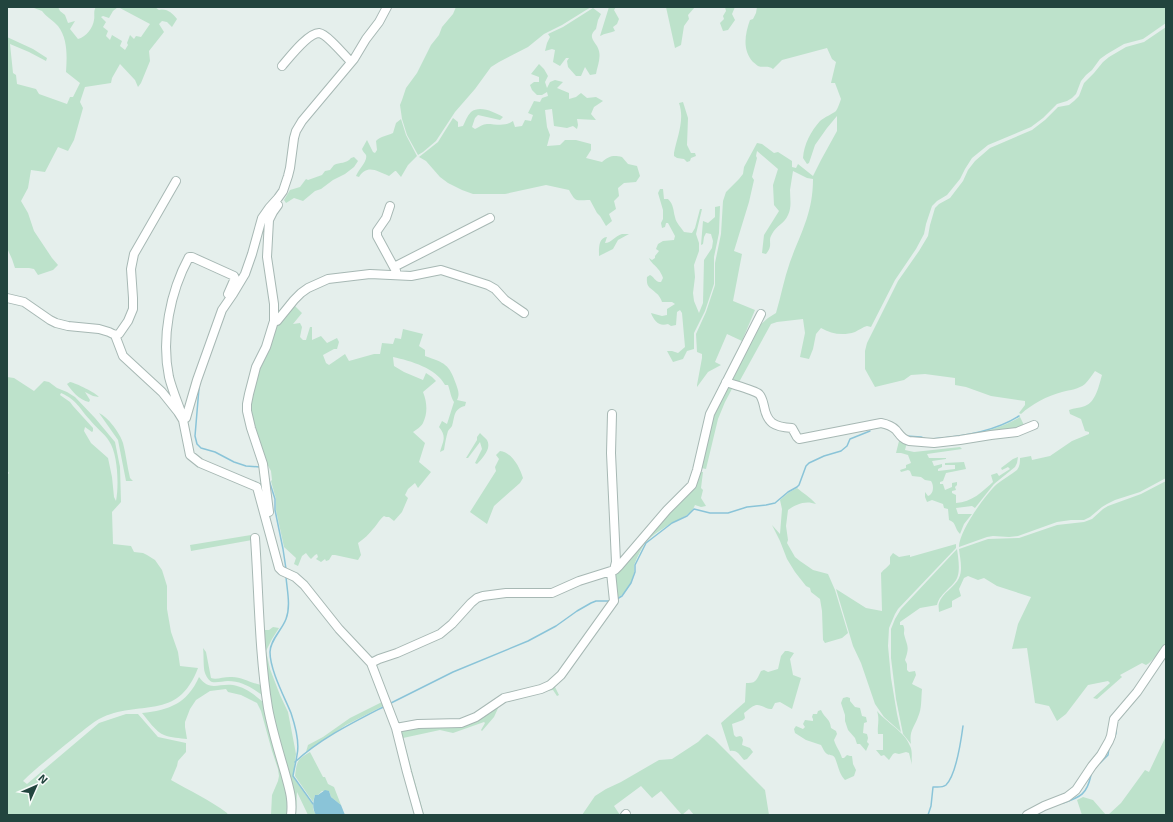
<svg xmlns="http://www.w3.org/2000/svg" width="1173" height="822" font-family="'Exo 2',sans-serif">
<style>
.green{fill:#bde2cb;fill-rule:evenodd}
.water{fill:#8ac4d8}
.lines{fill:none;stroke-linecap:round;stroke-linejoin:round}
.stream{stroke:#8ac4d8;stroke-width:1.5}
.minor-casing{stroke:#a7b8b4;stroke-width:10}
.minor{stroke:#fff;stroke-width:8}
</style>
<rect width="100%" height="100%" fill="#e5efec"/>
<path class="green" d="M34,7H58L60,11L65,15L68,23L75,21L70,29L78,39C86,37 93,28 94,20C95,15 93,11 96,7H155L159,10C167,8 172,13 177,19L172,27L167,22L162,21L159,24L164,32L149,51L150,61L141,83L138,87L135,80L120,64L112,78L111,83L85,87L80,102L83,108L74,140L68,151L58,147L45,172L31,170L28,188L21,201L28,213L34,231L52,258L58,265L53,270L38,275L34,269L29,268H15L12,259L7,248V87L8,71L7,37L33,49L47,58L46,61L29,52L10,44L13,73L16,75L17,84L36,89L39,94L67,104L70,97H73L80,83L66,72C67,57 68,39 58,26C53,20 46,17 42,11L34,8ZM118,7L150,24L141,37L136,36L134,39L130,35L127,43L128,45L125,50L120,46L122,41L112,35L110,40L106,36L108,31L103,27L106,22L101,17L103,16L109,18L113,11Z
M456,7H591L562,25L544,34L528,47L499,62L491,67L475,89L455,112L436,141L423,152L418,155L407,135L402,119L400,105L402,100L406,88L417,73L431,45L439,35L442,27L453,14Z
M609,7H616L614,10L619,19L617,24L613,27L615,31C610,33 605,33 600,36Z
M666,7H695L688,15L689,19L684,26L681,45L675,48Z
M725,7H735L732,14L735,20L728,30L723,31L720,23L724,19L723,16L726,11Z
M757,7H1166V23L1143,39L1124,44L1107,54L1100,59L1092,70L1086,75L1081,81L1076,94L1072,98L1067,101L1057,104L1043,118L1031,127L988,145L972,158L965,169L960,179L947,195L937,201L932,206L926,224L924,234L916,249L895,280L871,327L867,326C863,327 859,330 855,332C843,336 831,334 821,328L816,334L813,349L809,359L800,357L805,333L803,319L777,322L771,324L738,384L729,383L761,324L768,318L776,313C781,296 784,279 790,262C801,232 813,213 813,179L807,178L793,171C792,177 791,184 790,190C790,198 792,207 788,215C785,223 776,226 772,234C767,242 774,244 766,254L762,253L764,235L779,211L774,205L773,185L778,169L757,151L756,156L757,158L752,177L754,180L749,202L734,251L742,254L733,301L755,310L742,341L727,334L715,362L721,365L708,372L697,387V385L702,358V354L697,352L696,334L706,312L715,285V263L721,234L723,201L726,192L739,179L743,174L744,167L757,143L762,144L774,153L778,152L792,161V167L796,168L798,164L813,176L821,160L837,131V116L827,128L815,145L809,163L807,164L803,158C804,144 811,131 820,121C825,117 832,114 836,111C838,108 840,102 841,99L835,83H831L836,62L832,59L827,48L782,60L773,69C768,65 764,68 758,66C756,65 755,63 753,62C742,50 745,34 750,20L753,19L756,13Z
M593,8L601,14L598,20L596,29C586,38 597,42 599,51C601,59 597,67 596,74L590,75L585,67L581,76H576L568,67L567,61L569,58H566L560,66L553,62L555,50L552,49L545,51L547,43L550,37L548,34L563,27Z
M1166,27V478L1140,492L1115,500L1107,504L1102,507L1090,517L1084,520H1071L1057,522L1018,536L1009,537L993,536L987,537L959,547C959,531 985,495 997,484C1003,479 1011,475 1017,470C1020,466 1020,462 1020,458L1031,456L1032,460L1050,456L1072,441L1089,434V432L1085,431L1081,419L1070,414L1069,410C1074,408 1080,408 1085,406C1096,402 1099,385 1102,375L1095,371C1092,375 1089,380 1085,384C1079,389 1070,390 1062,392C1047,396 1032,404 1021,414L1019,413L1025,405V401L991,396L966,387L955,385V378L925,374L911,375L904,380L875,387L865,369V351L867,343L898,281L919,251L928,236L930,225L935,208L939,204L950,198L963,181L968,170L975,161L990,148L1032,130L1045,120L1058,107L1069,105L1074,101L1079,96L1084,83L1094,73L1103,62L1109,57L1126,47L1144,42Z
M539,64L544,69L548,76L545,82L547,88L550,82L555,80L563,82L557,88L569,93V99L576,97L581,93L587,98L596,97L603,101L594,107L591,114L596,120L577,119L578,125L577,129L573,126L567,128L554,126L552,109L545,110L547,127L550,135L547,146L560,145L565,140H576L591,144V150L586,158L602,162C609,156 613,155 622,157L628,164L637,166L640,176L636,182L624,183L618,188L619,196L614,201L616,209L609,214L612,221L606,226L600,216L597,213L590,200C576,200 576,203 569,190L546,185L505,194H473L462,190L448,183L440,177L426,161L419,157L438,142L453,118L458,122V127L463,126C465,122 467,116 471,112C480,105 494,112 503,117L500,120L478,115L475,118L472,127L475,129C479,127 483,124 487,124C496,124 505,127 513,121L515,127L522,126L525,120L531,121L533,115L528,113L534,101L540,102L542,98L548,96L547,92L542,95H537L532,90L530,85L534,82H539V77L531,74Z
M683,102L688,118L687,145L691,153H695L696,156L691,158L690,161L687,162L684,159L677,158L674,156V153C677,137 685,120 679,103Z
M401,119L406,135L417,156L408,165L401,177L396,171H395L389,176C377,171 367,164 359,177L356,176C358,170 368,161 366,155C365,153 363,152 362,149L367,140L373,152L375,153L377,150L376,141C381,136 387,136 393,133L396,123Z
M354,157L358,161L354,167L345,174L333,180L321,189L315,191L303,201L294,198L286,203L284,200L290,190L300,187L306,179L308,180L322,175L325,171L330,170L334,165C340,162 346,164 351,158Z
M660,189H663L664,199H668C674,205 673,210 675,217C676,223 681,227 684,232L692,233L695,228L700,209H702L696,234L699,243V251L694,265L695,277L693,293L694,301L699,313L703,303L704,260L712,248L713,241L711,234L706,233L704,237L703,244L701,245L703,221L708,223L715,217V207L720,206L719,233L714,257V284L705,311L694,333V349L687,351L683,359L673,362L667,351H672L678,353L685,347L682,313L680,310L677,312L676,325L671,326L668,324C659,327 654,321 651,313L662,316L667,315V309L675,304L672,302H662C661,299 659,295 656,293C650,287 646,288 647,277L650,275C654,277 655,281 659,282H661L663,278C662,275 660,271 658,269C655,265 651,263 649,258L652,260L655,258V256L659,251L656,249L658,244L663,241L674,240L675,236L668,223H666L665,227L662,228L661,223L663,219V210L658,193Z
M622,234H629L618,240L613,249L599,256C599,249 598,238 607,237L605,243C611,243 615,236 622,234Z
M293,304L302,313L293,324L300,323L302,327L300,337L303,340H306L310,327H312V340L321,336L327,343L337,338L339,342L337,349H334L323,355L326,363L329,365L345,354L349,361L374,354H380L382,343L393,344L395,338L401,339L403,329L423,334L419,346L425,350V356C445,363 449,364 456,384C458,390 460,394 457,400L466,402L465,406C453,409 455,417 452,426C451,428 449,429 448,431C446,437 445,444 444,450L440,452C443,441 447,437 439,427L442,421L447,424L454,402C451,398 450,390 448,385H445C436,368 411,361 393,357L394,366L404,372L423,380L426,373L432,377L436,381L423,392C427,402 428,413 423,423C421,427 416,430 413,432L425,443L419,462L431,472L418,488L415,483L408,489L405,495L408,498L402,512L394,521L389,517H386L384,516C378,521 378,524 373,529C369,534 364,539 358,543L361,555L358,560L335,555H332L329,560L326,561L325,559L321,562L316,559L318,557L317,554L315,555L311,559L309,557L306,553L302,556L298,566L294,564L296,558L284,547L276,510V499L271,481L272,480L271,471L262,455L250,419L252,386L277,323Z
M7,377L14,378L34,391L44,381L49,382L57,388L67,392L75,397L95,418L115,442L120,467L121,502L112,512L113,544L131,546L134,552L143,553L147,555L155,560L162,570L167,586V609L171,632L178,652L180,666L198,668C177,723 140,698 99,719C87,726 76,737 65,745C51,757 36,768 23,781L27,784L99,723L126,714H138L158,737L186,743V752L178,761L177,766L171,780C190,791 210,800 227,813L228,815H7V475L9,473L7,470ZM61,393C77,400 79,408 90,420C95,427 104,433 109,441C118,454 119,486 116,501L114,497L112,477L108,458L91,443L84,431L85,427L92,432L93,431V428L73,406L70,402L60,395Z
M70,382C76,383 96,393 99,397L93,396L85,392L90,400L89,402C79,400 72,391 67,384Z
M726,386L733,387L725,402L718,419L706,469L701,468L711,419Z
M99,413C108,417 120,433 123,443C126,454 127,466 130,478L133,481H126L118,440Z
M1020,417L1025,427L952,440H926C959,436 992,434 1020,417Z
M480,433C482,435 485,438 487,440C492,449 482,458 477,464L475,463L482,449L480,442L468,458H466L477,440V437Z
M901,438L908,443L906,446L905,450L914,452L960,447L962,449L927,454L929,458H946V459L932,461L934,466L942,464V467L938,469V471L955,469V465H945V463L964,462L966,469L946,473L943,481L940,482V484H943L945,490L952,487V483L957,482V485L955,487L956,490L952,491V493L956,495V503C972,502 982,492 993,482L991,475L997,473L999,476L1010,469L1008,467L1002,470L1001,468L1013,459L1018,457L1017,463L1015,467L994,484L975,508L972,506L956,508L958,514H972L964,524L960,534C954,528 957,523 949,520L948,509L944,508L943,504L932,500L927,502L925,497V492L928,496C934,494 934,485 931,481L925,480L921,477L912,476L910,471L908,470L901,472L900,470L906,468V465L911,463L908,455L901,453H896L899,441Z
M500,451C512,452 520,468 523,478L520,483L494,506L487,524L470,512L496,471L495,467L499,459L496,455Z
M698,472H703L701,488L703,490L701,498L706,506L701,507L695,505C691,515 683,517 674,522C665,527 653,534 646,542C643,545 634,563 634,567C634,569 634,571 634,573C632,583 626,594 617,598L613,576Z
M1166,481V643C1159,650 1154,661 1146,665L1142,663L1120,675L1122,677L1097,699L1093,698L1110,683L1108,681L1088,685L1066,714L1057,721L1049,706L1035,703L1027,648L1012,649L1018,624L1031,597L997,586L984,578L978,580L968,576L964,578L959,589L961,596L952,601V607L939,612C939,609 938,606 939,603C942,593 955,587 959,578C963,570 960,558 959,549L988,539L1019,538L1057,525L1084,522L1092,519L1103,509L1108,506L1141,494Z
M797,488C803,493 810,497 816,504C806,500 796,504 788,510L786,526L788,540L787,543L795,557L800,561L813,570L828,574L835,590L848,633L842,638L825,643L823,640L822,611L820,599L811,592L810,588L806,586L795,572L787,559L780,541L772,525L780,534L782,509L780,500L788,493Z
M251,535L252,540L191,551L190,545Z
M956,544V548L898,609L895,614L889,628L888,646L891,678L897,714L901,732L884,717L875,704L861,663L853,646L836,589L866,608L882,611L881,573C884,569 888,567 890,564V557L893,553L899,557L910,555V557Z
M957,549C958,556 960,568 958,575C956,586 940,592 937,605L920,608L900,622V625H903C905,629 904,630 904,634C907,646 910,646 905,660L907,664V670L909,672L915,671L916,675L912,684L922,689C921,698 922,709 918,717C914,728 909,731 911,744L903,734L896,699L891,658V629L895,619L901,609Z
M273,627L279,628L272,639L266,651L270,669L280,695L288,712L296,754L293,777L313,805V809L316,815H308L297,792L296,815H294V801L293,788L288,774L274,721L266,678L264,630H269Z
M203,648L206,652L211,678C216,680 223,677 230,677C241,676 250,683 261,685L262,695C251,687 241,681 228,681C223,681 217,683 212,682C209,681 206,676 205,673C203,668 204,654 203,648Z
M785,651H788L794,653L790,659L793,675L801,678L792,709L780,702L775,703L772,709C766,710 762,704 756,705C752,706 748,710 744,713L745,718L743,720L732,724L734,735L736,737L740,736L742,737L743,740L742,745L750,748L753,752L747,759L744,760C739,755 738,750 730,751L721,723L745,702L746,683C757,684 757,678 761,671L764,670L768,672L778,669L781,656Z
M199,677C210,692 218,683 233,685C245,687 255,695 263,702L287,791L289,815H271L272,795L278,781L279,776L278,769L272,751L261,711L257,703L241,695L228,692L226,689L210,691L196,700L190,709L185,722V727L187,739C180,738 171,738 164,735C156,732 147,719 142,713C169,710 187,704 199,677Z
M554,685L559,695L557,696L553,690L542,692L500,704L494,717L482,731L481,730L485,723L484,722L453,733L440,730L403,738L424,815H423L398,729L458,725L496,704Z
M847,697L850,698V701L855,707L860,708L862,716L866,717L867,722L864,723L863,733L867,734L868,738L867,742L869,744L866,751L860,744H857L855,738L848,730L845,721V715L841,703L843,698Z
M384,701L385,705L346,725L306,752L308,745L323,737L350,718Z
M821,710C825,719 830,718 831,728L836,731L837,734L834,740C836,747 840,751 842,758H844L847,755L850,756H852L853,764L856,770L854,776L845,780C839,774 838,765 835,758C833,754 830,756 827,754C824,752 823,748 821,745L806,740L795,733L794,729L796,726L803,729L805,727L803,724L805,720L813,721V719L812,717L813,714H817L818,711Z
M877,711C887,723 905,732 910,746C913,751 911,760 912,765L909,753L906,752L899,754L895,753L893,754L889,760L884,755L881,756L876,750H883V734H878C877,725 880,720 877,711Z
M707,734L714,739L765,790L769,815H694L689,809L682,815L661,791L652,798L641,786L614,806L620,815H582L595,796L606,789L621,782L659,760L672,759L698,742L703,737Z
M1166,736V815H1108L1121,803L1145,770L1149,772Z
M310,752L323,777H325L328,784L334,787L341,805L331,797L329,791H322L318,795H315L313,802L295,776C297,760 297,760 310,752Z
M1083,797L1093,800L1106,815H1082L1077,800Z"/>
<path class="water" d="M325,790L329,791L331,797L341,805L345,815H316C312,808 313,803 315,795H318Z"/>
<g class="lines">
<path class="stream" d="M199,388L195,436L197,444L201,448L215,452L234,462L246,466L260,467
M906,436L921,437L926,439
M931,439C961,437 994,432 1019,416
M268,477L275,499V510L283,549L286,569
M286,577C287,590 291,606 286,619C282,630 270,640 270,652C270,670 284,696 291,713C295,725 300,742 297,755C296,762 294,769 293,776L313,804
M617,599L622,596L631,583L635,572V565L646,543L672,523L687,516L694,509L710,513H728L747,507L766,505L775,503L788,492L797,487L799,485L806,466L809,463L824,456L841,451L847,446L850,439L870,431
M391,703L453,672L528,641L556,626L577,611L591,603L596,601H610
M1114,739L1116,733V730
M295,762C321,738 354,722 385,706
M1100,763L1108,755L1109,748
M1063,803C1081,797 1087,794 1091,775
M928,815L931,806L933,787C938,787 942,788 946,785C956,775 961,741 963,726"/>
<g class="minor-casing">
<path id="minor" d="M282,66C289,58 308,33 319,33C327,34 345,56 351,62
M390,206L386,218L377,231V236L396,271
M394,267L490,218
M7,298L24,302L50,320L56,323L68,326L99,329L109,332L115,335L123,356L162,392L178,412L183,420L190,455L200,463L257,487L279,568L282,571L295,577L304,585L339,629L371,663L396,728L407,772L419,815
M274,321H277L294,300L301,293L308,288L328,279L370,274L411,276L441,270L488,285L495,289L505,300L524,313
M115,335L119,334L128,321L133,309V298L131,269L134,254L176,181
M726,382C734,385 754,390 759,394C762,397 763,402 764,406C767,423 774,427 792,428L797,437L799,439L881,423C886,424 892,426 896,430C900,435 902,439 909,441L934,443L960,440L991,435L1017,432L1034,425
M181,412C177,401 172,389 169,377C161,338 170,292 189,257H192L234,276L235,278L228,294
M183,420L186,418L197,380L222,310L233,294L245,274L252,254L262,218L269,208L278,198L283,191L288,176L290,168L294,138L296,131L302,121L354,59L366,39L379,22L387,7
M269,512L263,464L251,428L247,411V404L249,394L256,367L266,347L274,321V304L267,257L269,220L273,212L278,205
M255,538C259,595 259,652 268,708C272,730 279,752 285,773C289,788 293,799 291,815
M615,570L619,566L667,510L692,485L697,470L710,414L761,314
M371,663L379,659L397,653L440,634L452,624L471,603L477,598L483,596L506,593H552L579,581L614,570L616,562L611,453L612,414
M396,728L418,724L461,723L476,717L504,698L541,689L550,685L561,675L614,601L611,572
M625,815L626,814
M1027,815L1044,806L1067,797L1076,790L1092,766L1101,755L1109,741L1111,736L1114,719L1137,692L1166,649"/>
</g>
<use href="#minor" class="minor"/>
</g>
<rect width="1173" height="822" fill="none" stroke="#22443e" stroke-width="16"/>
<g transform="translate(36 786) rotate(45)" stroke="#f7fbf9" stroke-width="3" paint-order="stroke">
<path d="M0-3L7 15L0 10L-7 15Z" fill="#22443e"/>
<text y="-6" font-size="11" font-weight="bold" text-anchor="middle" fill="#22443e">N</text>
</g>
</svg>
